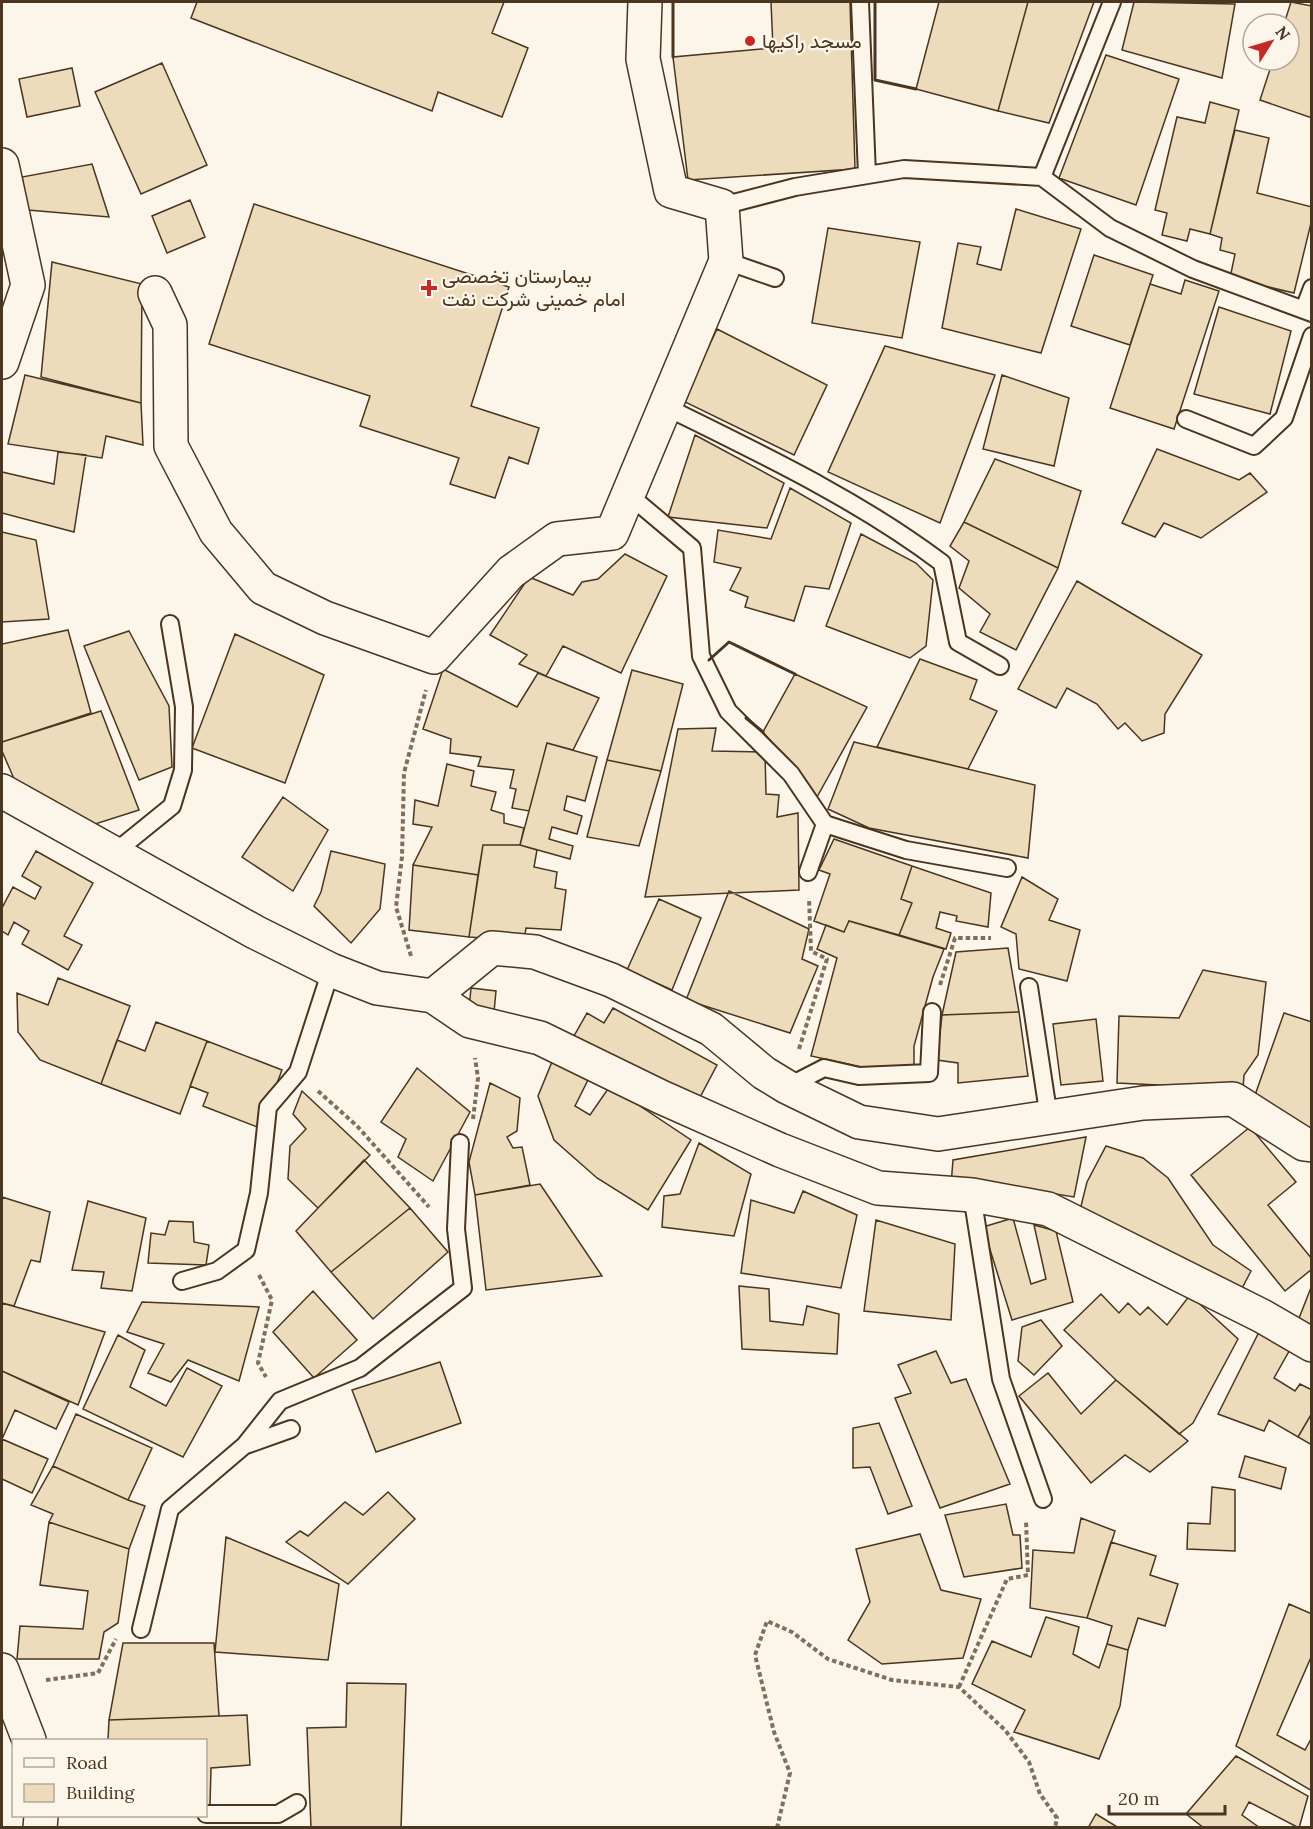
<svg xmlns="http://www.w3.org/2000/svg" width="1313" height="1829" font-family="Lora,Vazirmatn,serif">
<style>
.building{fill:#ecdcbc;stroke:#4a3520;stroke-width:1.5}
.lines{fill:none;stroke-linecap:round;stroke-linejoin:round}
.lane-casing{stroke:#4a3520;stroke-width:20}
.street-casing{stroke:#4a3520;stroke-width:36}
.path{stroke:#7f6f5c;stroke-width:4;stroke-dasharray:4.5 3;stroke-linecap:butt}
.lane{stroke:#fbf6e9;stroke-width:16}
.street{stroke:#fbf6e9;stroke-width:33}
.wall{stroke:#4a3520;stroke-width:3}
.poi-dot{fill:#c62828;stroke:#fbf6e9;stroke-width:2}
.labels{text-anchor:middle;stroke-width:4.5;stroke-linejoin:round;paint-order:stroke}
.poi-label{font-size:20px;fill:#4a3520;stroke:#fbf6e9;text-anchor:start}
</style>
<rect width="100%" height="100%" fill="#fbf6e9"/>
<path class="building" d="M197,2H504L492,33L528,48L502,117L438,92L432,111L191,18Z
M771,2H850L855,169L688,180L673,57L773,48Z
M939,2H1028L998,111L916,89Z
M1028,2H1094L1049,123L998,111Z
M1134,2L1235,4L1222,78L1122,50Z
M1291,2L1312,6V118L1260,100L1273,60H1289V24H1284Z
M1106,55L1179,79L1136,205L1059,178Z
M162,63L207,165L141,194L95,92Z
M72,68L80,106L27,117L19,79Z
M1210,102L1239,110L1210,234L1190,229L1187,241L1162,235L1167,213L1155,210L1177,117L1205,123Z
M1235,130L1269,138L1257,193L1312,207V219L1294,293L1230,278L1235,254L1220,250L1222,238L1210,234Z
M92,164L109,217L28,210L22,177Z
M190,200L205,237L167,253L152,216Z
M254,204L509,287L471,406L539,428L528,464L509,457L495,498L450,484L459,458L360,426L370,396L209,344Z
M1016,209L1081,229L1041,353L942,328L958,243L981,247L977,264L1001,270Z
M828,228L920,242L902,338L812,323Z
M1094,255L1153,275L1130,345L1071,326Z
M52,262L142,284L141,403L41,377Z
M1185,280L1219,291L1174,429L1110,408L1150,284L1181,294Z
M1219,307L1291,331L1270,414L1194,394Z
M717,329L827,385L794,455L683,401Z
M885,346L995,375L940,523L828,472Z
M25,375L141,403L143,445L106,436L102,458L8,444Z
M1002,375L1069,398L1054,466L983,449Z
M695,435L784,483L767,528L668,517Z
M1157,449L1239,480L1250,473L1267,492L1201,538L1164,523L1155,537L1122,523Z
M58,452L86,455L74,532L2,513V472L54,484Z
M995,459L1081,491L1058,568L964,522Z
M790,488L851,523L829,589L805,586L794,621L745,607L748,597L730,590L741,568L714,562L718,530L771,539Z
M964,522L1058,568L1016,650L980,632L990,614L959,588L969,561L950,546Z
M2,532L36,540L49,619L2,622Z
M861,534L916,563L933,580L926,646L910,658L826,626Z
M625,554L667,576L621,673L563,646L546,676L519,664L527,655L490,635L529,577L573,595L582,582L598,579Z
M1077,581L1202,655L1165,714L1164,733L1142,741L1125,723L1118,729L1097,704L1067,688L1056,708L1018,689Z
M68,630L91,713L2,742V644Z
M129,631L169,706L172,767L139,780L84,646Z
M235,634L324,675L285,783L192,748Z
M920,659L977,680L970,699L997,711L968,769L877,747Z
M443,669L517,707L538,673L599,698L573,750L547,743L529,811L512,808L516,789L510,788L514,770L478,766L481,757L450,753L451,739L423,729Z
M632,670L683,684L661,771L607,760Z
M795,674L867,707L817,797L763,732Z
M101,711L139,810L89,826L15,781L2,751V742Z
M716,728L712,751L765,752L766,794L779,795L777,817L798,813L799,890L645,897L678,729Z
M854,742L1035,785L1028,858L869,828L828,809Z
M547,743L597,757L585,801L567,796L564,810L582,816L577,834L552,827L549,839L573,846L570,859L520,845Z
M607,760L661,771L639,846L587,837Z
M447,764L474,771L471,786L496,792L491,810L504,814V823L524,828L520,845H483L478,875L413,865L432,827L413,824L415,800L438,806Z
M283,797L328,830L293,891L242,857Z
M834,839L912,866L901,899L912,903L899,935L849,921L844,932L814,921L830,874L819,870Z
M483,845H520L537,850L534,867L557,872L555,888L566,890L561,930L526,928L524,941L469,937Z
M36,851L93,883L64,936L82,945L68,970L22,944L29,931L14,922L8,935L2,931V908L13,887L35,899L41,887L22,876Z
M331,851L385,864L380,909L351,943L314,906L321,892Z
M413,865L478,875L469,937L409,930Z
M912,866L991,893L988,927L956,921L957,916L940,912L936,928L951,933L946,949L899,935L912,903L901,899Z
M1022,877L1058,899L1049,920L1080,930L1067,981L1019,969L1016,934L1001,927Z
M729,891L809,929L802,959L818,966L790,1033L686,1000Z
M659,899L701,918L672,990L627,970Z
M849,921L944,949L933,977L914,1046V1067L866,1068L811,1056L837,958L817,949L826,925L844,932Z
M1008,948L1019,1012L942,1015L956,952Z
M1203,970L1266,982L1258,1055L1244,1075L1243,1089L1117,1083L1119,1016L1179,1018Z
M58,978L130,1006L101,1084L40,1060L18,1032L17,993L48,1005Z
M471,988L496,991L494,1012L469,1009Z
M613,1008L717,1065L697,1103L574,1036L587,1013L604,1023Z
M1019,1012L1028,1076L958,1083V1063L937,1060L942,1015Z
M1284,1013L1312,1022V1129L1254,1098Z
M1096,1019L1103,1081L1061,1085L1053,1024Z
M156,1022L207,1041L180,1114L101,1084L117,1040L145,1051Z
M207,1041L282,1070L260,1128L203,1106L208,1093L190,1086Z
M554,1057L588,1080L575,1106L590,1115L610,1086L691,1140L648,1210L597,1178L554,1140L538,1096Z
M417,1068L470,1112L433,1181L398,1157L406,1139L381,1122Z
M490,1083L520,1098L517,1131L507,1137L513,1148L522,1147L530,1185L475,1195L469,1162Z
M302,1091L370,1155L318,1208L288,1179L290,1146L306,1129L293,1114Z
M1250,1127L1296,1182L1268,1205L1312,1259V1269L1285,1291L1191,1175Z
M1086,1137L1074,1197L1007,1186L951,1185L953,1160Z
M699,1143L751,1174L734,1236L662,1227L664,1196L680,1194Z
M1106,1146L1143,1158L1168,1178L1213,1245L1251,1271L1240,1292L1079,1214L1087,1182Z
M364,1160L410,1208L331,1272L296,1231Z
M540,1184L602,1276L486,1290L475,1195Z
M803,1191L857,1215L841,1288L741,1273L751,1200L794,1213Z
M2,1197L50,1212L40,1262L31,1260L14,1306L2,1303Z
M88,1201L146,1218L132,1291L101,1288L104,1272L72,1270Z
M410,1208L448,1252L373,1319L331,1272Z
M1013,1218L1031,1284L1046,1279L1034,1225L1056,1231L1073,1302L1012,1320L983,1227Z
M876,1220L955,1244L951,1320L864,1311Z
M169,1221L193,1222L194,1242L209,1245L206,1265L148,1263L151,1233L165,1235Z
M1312,1285V1334L1296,1326Z
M739,1286L769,1289L770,1321L803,1325L807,1306L839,1314L837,1354L742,1349Z
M313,1291L357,1340L314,1378L273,1332Z
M1101,1294L1119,1313L1128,1303L1140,1315L1148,1307L1167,1325L1190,1295L1238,1339L1193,1423L1179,1434L1116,1380L1064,1330Z
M142,1302L259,1307L239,1381L188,1360L171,1382L148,1373L164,1344L127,1332Z
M2,1303L105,1332L78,1405L2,1371Z
M1041,1320L1062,1346L1034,1375L1018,1361L1022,1327Z
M1260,1330L1292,1346L1274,1378L1295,1391L1300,1384L1312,1390V1413L1298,1437L1269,1420L1264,1431L1218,1414Z
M118,1335L145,1350L130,1387L166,1406L187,1368L222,1386L183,1457L83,1409Z
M936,1351L951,1383L966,1379L1010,1484L940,1508L895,1398L911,1393L898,1365Z
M440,1362L461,1423L376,1452L352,1390Z
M2,1371L69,1402L56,1429L15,1410L2,1439L48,1459L32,1493L2,1479Z
M1048,1373L1081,1414L1116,1380L1188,1441L1150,1472L1125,1455L1091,1483L1019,1396Z
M1312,1413V1445L1298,1437Z
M76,1414L152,1448L128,1500L53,1466Z
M879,1423L912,1506L888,1514L870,1467L853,1468V1428Z
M1245,1456L1286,1468L1281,1489L1239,1477Z
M53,1466L128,1500L145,1506L129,1549L49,1522L53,1514L31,1505Z
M1212,1487L1235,1490V1551L1187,1549L1188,1523L1210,1524Z
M388,1492L415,1519L348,1584L286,1542L300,1531L308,1536L345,1502L363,1515Z
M1006,1504L1013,1535H1020L1022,1568L964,1577L945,1515Z
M1081,1518L1115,1531L1087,1618L1030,1608L1033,1550L1074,1553Z
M49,1522L129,1549L118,1623L104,1632L99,1659H17L20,1626L83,1629L88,1591L40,1585Z
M920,1534L941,1590L981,1599L963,1658L882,1664L848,1640L870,1602L856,1549Z
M226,1537L339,1584L328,1660L215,1652Z
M1111,1542L1156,1556L1150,1575L1178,1584L1165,1626L1138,1618L1128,1650L1107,1644L1112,1626L1087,1618Z
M1289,1604L1312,1614V1655L1277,1735L1305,1750L1312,1737V1791L1236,1746Z
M1046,1617L1079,1627L1073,1654L1099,1668L1107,1644L1128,1650L1120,1706L1099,1759L1014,1732L1025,1710L972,1684L992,1641L1031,1657Z
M123,1643H214L219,1716L109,1720Z
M347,1683L406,1684L401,1828H311L307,1728L346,1727Z
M247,1715L250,1765L211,1768L210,1805H206V1740H108L109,1720Z
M1236,1756L1308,1796L1299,1828L1249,1802L1242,1815L1260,1828H1204L1186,1814Z
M1096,1814L1119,1828H1088Z"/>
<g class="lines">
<g class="lane-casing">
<path id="lane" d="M860,2L867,175
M1042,177L1112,2
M722,206L795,187L904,169L1042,177L1110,228L1193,269L1312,313
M726,261L775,278
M1304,309L1312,288
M666,407C761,454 857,499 942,563L958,642L1000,666
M1186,419L1254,446L1284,418L1312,336
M629,495L692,548L701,656L728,711L791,774L825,824L808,872
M825,824L906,850L1007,868
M114,853L172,806L183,770L184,707L170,624
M1029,987L1049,1118
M787,1087L824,1068L859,1076L929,1073L932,1012
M972,1195L1001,1379L1043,1499
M182,1281L217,1271L246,1250L259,1193L268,1107L298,1072L331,970
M246,1445L291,1429
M141,1629L170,1509L245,1445L280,1401L360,1368L463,1288L456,1229L460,1143
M206,1814H278L297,1803"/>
</g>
<g class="street-casing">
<path id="street" d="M2,165L28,285L2,362
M155,293L170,325L171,446L216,532L263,588L325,618L434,657L511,572L557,539L612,533L726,261L722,206L671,191L643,59L645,2
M2,791L255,932L331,970L377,988L433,996L492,948L535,952L611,980L711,1029L764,1073L787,1087L859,1122L938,1134L1143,1103L1233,1099L1304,1144L1312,1145
M433,996L470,1021L540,1038L661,1097L780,1150L878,1188L972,1195L1048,1209L1262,1316L1312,1345
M2,1670L29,1740
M40,1828L41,1816"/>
</g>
<path class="path" d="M411,956L396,907L402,857L404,773L426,690
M940,985L955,938H991
M799,1049L827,959L811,951L809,898
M318,1091L358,1127L429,1207
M473,1119L478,1078L475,1058
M259,1275L272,1300L258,1363L266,1377
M46,1680L98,1673L116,1639
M959,1687L1007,1579L1028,1575L1026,1520
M777,1828L790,1773L774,1732L755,1655L767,1621L792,1632L828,1659L892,1680L959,1687L1005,1730L1029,1762L1040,1794L1057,1818L1055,1828"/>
<use href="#lane" class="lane"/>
<use href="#street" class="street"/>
<path class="wall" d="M673,2V57
M875,2V80L916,89
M709,660L729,642L795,674
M746,718L763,732"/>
</g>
<g class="poi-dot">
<circle cx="750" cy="41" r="6"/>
<path d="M426 279h6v6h6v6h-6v6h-6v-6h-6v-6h6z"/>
</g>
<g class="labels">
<g class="poi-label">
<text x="762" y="48">مسجد راکیها</text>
<text x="442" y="283">بیمارستان تخصصی<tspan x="442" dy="23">امام خمینی شرکت نفت</tspan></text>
</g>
</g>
<rect width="1313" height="1829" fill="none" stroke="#4a3520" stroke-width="6"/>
<rect x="12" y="1739" width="195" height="78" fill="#fbf6e9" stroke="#b4a999" stroke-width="1.5"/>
<rect x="24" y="1758" width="30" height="9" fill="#fbf6e9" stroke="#b4a999" stroke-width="1.5"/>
<text x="66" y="1769" font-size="18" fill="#4a3520">Road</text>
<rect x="24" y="1784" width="30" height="18" fill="#ecdcbc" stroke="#b4a999" stroke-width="1.5"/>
<text x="66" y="1799" font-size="18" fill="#4a3520">Building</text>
<g transform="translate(1271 42) rotate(53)"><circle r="28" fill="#fbf6e9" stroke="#b4a999" stroke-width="1.5"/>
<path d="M0-4.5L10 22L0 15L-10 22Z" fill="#c62828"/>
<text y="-9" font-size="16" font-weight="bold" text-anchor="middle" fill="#4a3520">N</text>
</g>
<path d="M1109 1805v9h116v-9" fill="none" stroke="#4a3520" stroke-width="3"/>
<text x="1118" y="1805" font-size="18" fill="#4a3520" stroke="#fbf6e9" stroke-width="4.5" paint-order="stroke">20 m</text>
</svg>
